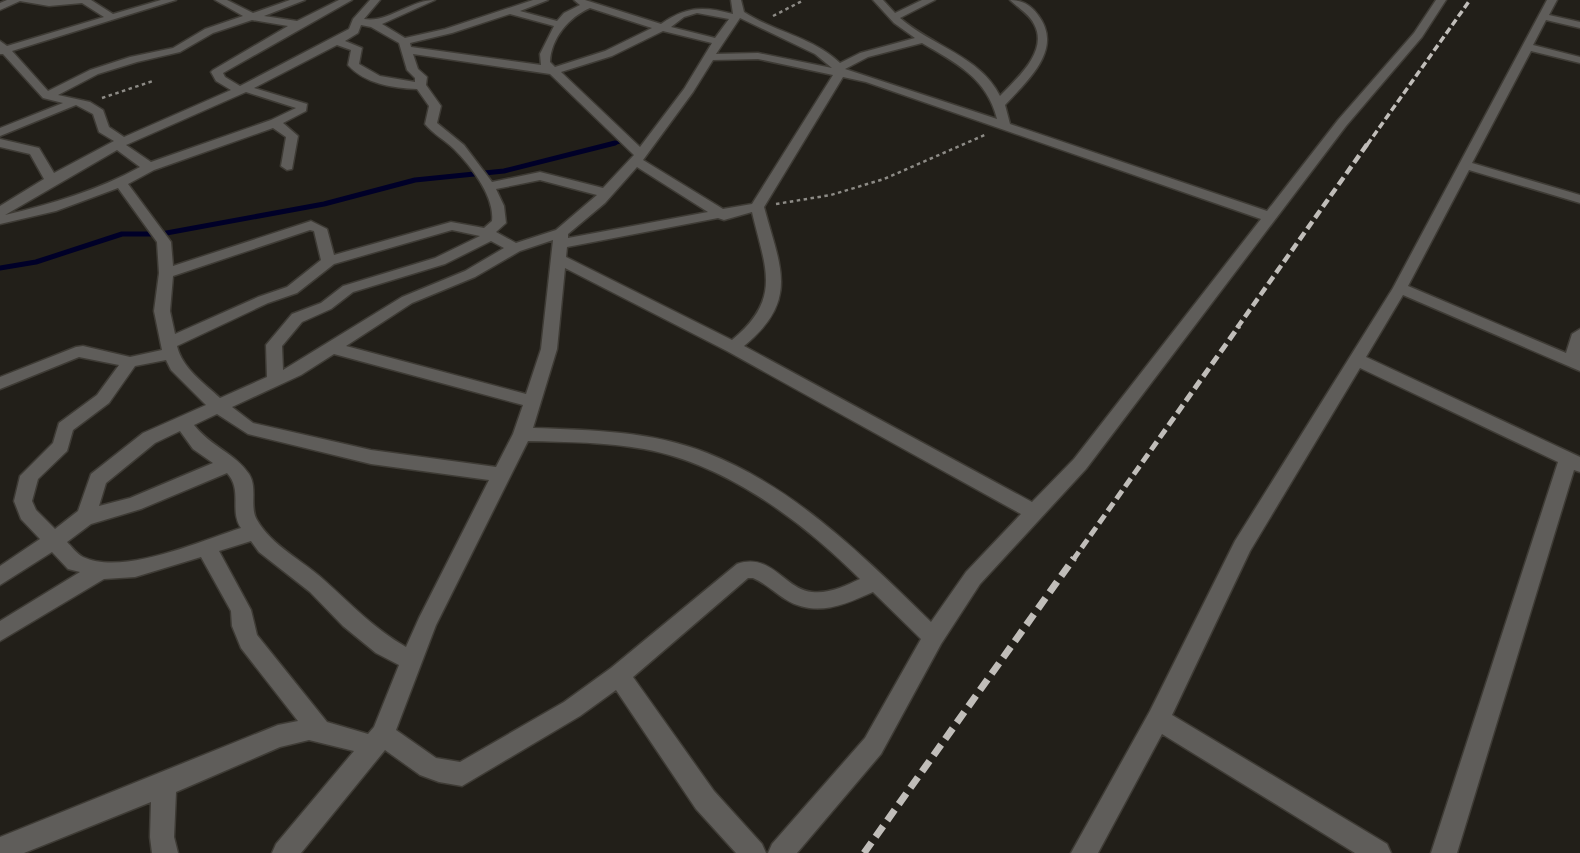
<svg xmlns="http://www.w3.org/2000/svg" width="1580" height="853" font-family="Signika,sans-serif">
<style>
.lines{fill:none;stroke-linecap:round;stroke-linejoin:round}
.stream-far1{stroke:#000028;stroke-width:3.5}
.stream{stroke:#000028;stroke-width:5}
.minor-casing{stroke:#3e3b35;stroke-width:3}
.path{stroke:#8d8b86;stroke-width:2.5;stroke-dasharray:3.5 3.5;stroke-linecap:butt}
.minor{fill:#5f5d5a;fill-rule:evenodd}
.rail-far3{stroke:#c0bdb9;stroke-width:3.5;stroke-dasharray:7 3.5;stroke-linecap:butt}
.rail-far2{stroke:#c0bdb9;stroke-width:4.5;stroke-dasharray:9 4.5;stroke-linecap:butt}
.rail-far1{stroke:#c0bdb9;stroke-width:5;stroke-dasharray:10 5;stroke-linecap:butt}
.rail{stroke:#c0bdb9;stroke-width:7;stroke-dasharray:13 7;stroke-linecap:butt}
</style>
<rect width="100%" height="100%" fill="#221f19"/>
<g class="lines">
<path class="stream-far1" d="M608,145L619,142"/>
<path class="stream" d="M0,268L36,262L122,234H161L324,204L415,180L504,171L615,143"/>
<g class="minor-casing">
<path id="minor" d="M7,0H91L113,14L161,0H176L12,51L48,91L90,70L130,57L173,48L205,29L243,16L215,0H227L253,13L290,0H305L264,16L297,21L339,0H352L223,73L225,77L240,86L349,29L353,19L370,0H380L364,19C388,23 410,0 435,0L382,24L405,38L445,29L533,0H548L520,11L557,21L564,13L580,5L574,0H585L661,24C686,6 704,6 733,14L731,0H741L744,12C774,32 813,37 840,63L860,53L915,38L894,23L873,0H883L895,13L922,0H935L900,18C932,46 980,56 1000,96C1017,78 1049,51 1034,24C1029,14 1018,8 1010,0C1022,0 1031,5 1038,15C1064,49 1028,80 1005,105L1010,124L1267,211L1338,120L1414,33L1436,0H1446L1422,37L1346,126L1086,469L980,584L941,644L881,754L797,853H768L772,844L865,738L921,639L873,592C844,605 815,618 785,599C774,592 765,583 753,578H748L633,677L714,791L762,844L766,853H736L696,809L616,690L580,716L462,786L439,782L420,775L385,750L301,853H272L276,844L354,751L309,740L280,747L176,792L174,837L178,853H152L150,837L151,802L24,853H0V837L278,725L298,721L241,648L232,626L231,611L201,557L135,577L104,579L0,641V621L80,572L68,569L52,552L0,585V566L40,539L21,519L14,501L20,476L53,443L59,423L97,395L119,365L79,357L0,389V377L76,347L83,346L130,357L162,350L154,311L159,273L157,242L118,188L56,211L0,224V206L44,179L30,154L0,147V139L39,148L54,173L114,141L99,132L93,114L76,105L0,136V128L63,103L43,98L3,54H0V41L7,46L104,17L82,3L49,6L20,1L0,10V3ZM590,8L652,28L605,51L555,67L550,62C551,38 569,17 590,8ZM697,13L729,19L715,38L671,27L684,17ZM510,14L554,26L540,54L541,65L411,47L410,43L452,33ZM740,18L815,54L832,68L758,53L716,54ZM252,20L288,26L213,70L211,72L216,81L231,90L124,137L109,127L103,110L90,102L58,95L98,74L137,62L180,52L213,33ZM361,25L371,27L399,43L407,70L415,78V82L380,76L359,64L362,48L345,41L358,33ZM663,31L712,43L684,89L640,147L561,72L612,56ZM922,43C956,63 987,78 997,119L845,69L868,57ZM337,45L351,50L348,65C365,84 393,88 417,89L429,106L425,124C433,134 445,140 454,149C471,166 495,197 492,221L484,228L451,222L334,255L327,229L311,221L173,266L171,242L128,184L154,170L273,128L286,137L281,166L287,170L292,169L298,136L283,123L306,111L307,104L254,88ZM413,54L550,74L634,155L603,188L540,172L492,182L464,145L437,123L441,106L426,85L427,77L418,69ZM758,59L833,75L752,204L723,209L643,160L693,92L713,60ZM843,77L866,82L1261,219L1074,459L1032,502L744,346C800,300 780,267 764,207ZM246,92L296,108L271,120L151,162L126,145ZM117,150L140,167C98,190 52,204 5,215ZM637,167L708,212L568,238V234L605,203ZM540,180L597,195L556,230L516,243L496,232L506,223L504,206L496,189ZM752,212C765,268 783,298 732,340L566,257L567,247L718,218L724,220ZM310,230L314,231L321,260L287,287L258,297L175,334L170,311L173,276ZM452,230L480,236L435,258L343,286L321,303L292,314L266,345L267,377L220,398C204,383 182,368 177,346L268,303L297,293L334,264ZM553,240L541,349L526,394L346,346L412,303L475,277L520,251ZM491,241L504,248L465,271L402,297L283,370L282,346L302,322L331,309L353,292L445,264ZM565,268L727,351L1021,514L966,572L931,622C863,556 796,488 707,453C652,431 591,430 533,428L557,349ZM334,354L523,405L513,434L496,467L371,450L253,423L232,407L301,375ZM166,360L171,370L206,405L143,433L91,474L78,511L55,529L36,510L32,501L38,479L67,451L73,430L109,403L135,366ZM217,414L248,434L371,464L489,480L419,618L406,647C374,629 351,604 324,580C302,560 272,546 257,520C249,507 258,488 249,474C236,454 210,446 194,425ZM180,431L193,449L213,463L130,498L99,506L106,483L155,443ZM528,441C567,442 606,442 644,449C726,464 802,521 860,579C845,586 829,594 812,592C784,589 772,552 737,564L611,668L564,702L460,762L436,758L396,730L436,625ZM227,473C243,490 229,511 241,528C200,541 123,576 83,557C77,554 71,546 67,542L91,524L141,509ZM251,541L259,552L310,592L343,626L376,653L399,665L374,727L368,734L327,722L257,635L251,610L219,551Z
M1547,0H1557L1549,15L1580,22V28L1546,20L1533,45L1580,57V63L1531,51L1472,163L1580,195V203L1469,170L1408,286L1566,353L1572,334L1580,329V371L1403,295L1366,357L1580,457V472L1574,470L1457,853H1431L1558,462L1360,368L1250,551L1172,715L1387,844L1391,853H1355L1162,734L1098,853H1071L1150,711L1235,541L1393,288Z"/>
</g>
<path class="path" d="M773,16L804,0
M102,98L153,81
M776,204L831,195L884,179L987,134"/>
<use href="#minor" class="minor"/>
<path class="rail-far3" d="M1367,145L1470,0"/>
<path class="rail-far2" d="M1237,328L1368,143"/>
<path class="rail-far1" d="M1073,560L1239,326"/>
<path class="rail" d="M864,853L1074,558"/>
</g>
</svg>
